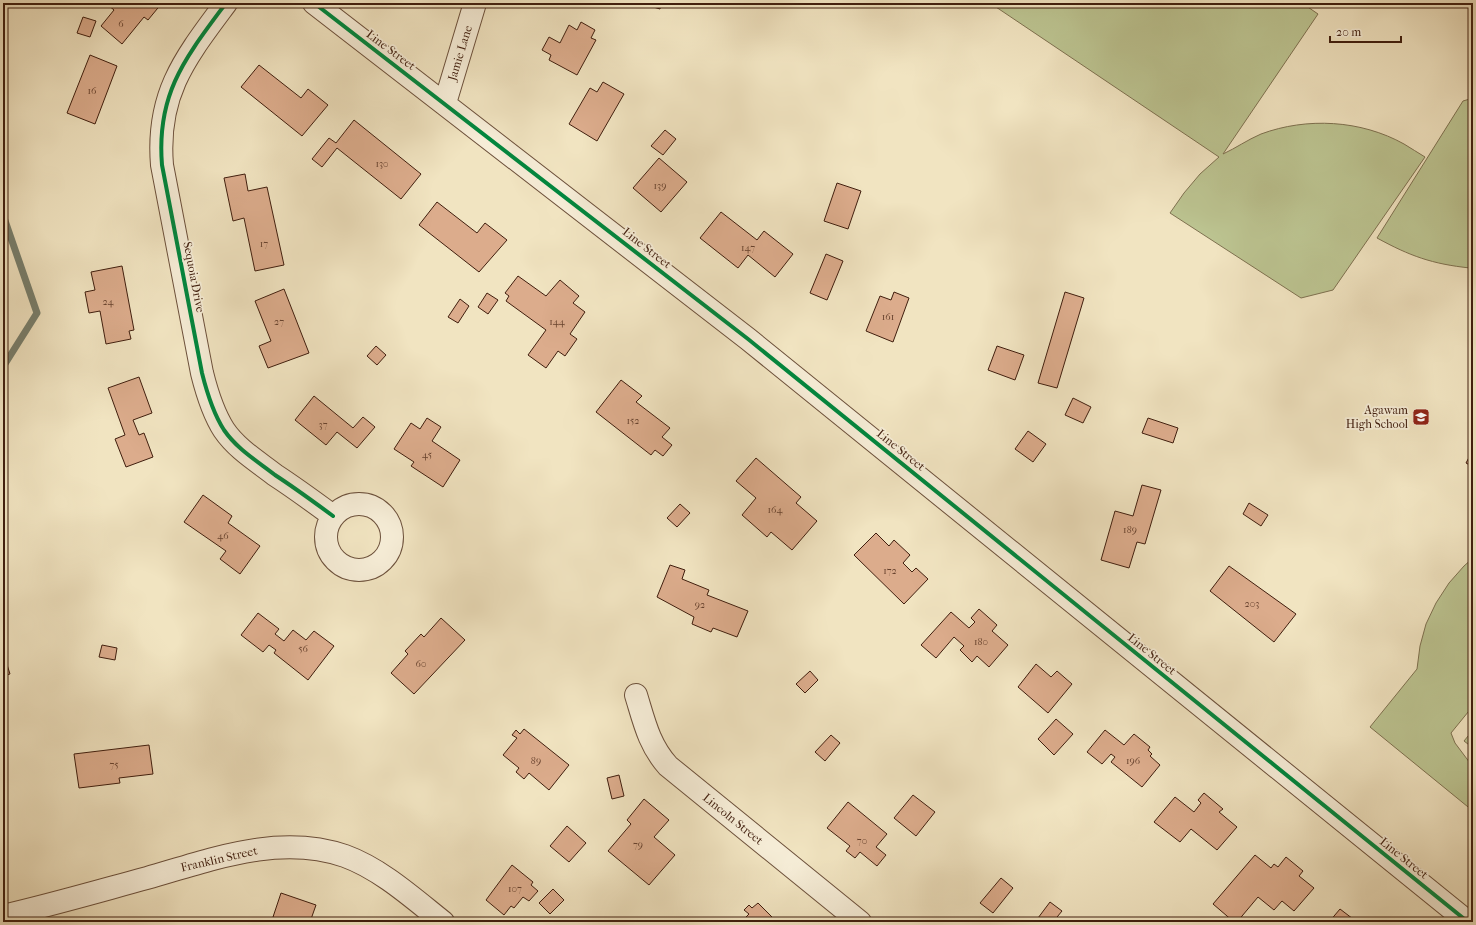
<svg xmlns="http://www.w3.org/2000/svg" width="1476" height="925" font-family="'IM FELL French Canon',serif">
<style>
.green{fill:#bcc491;stroke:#7e7150}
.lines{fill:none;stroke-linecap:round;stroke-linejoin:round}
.stream{stroke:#777f6d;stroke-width:7}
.building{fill:#dcac8c;stroke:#401e0e}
.minor-casing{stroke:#6c503b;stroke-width:24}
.minor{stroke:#f6edd7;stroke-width:22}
.cycleway-casing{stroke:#f6edd7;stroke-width:6}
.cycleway{stroke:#00873e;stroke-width:4}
.labels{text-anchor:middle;stroke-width:3.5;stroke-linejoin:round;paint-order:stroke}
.number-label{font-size:10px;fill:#67422e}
.street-label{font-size:12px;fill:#401e0e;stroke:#f6edd7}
.poi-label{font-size:12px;fill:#401e0e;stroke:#f6edd7;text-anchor:end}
</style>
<rect width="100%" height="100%" fill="#f1e4c1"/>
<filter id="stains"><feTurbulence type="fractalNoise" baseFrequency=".005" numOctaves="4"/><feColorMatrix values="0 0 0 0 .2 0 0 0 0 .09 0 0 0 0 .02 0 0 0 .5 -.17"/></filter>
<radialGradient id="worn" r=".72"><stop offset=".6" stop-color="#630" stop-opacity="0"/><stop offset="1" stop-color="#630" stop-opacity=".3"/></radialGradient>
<path class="green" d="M990,3H1302L1318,14L1223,154C1236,148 1247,140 1261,134C1307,117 1361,120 1404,144C1411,148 1418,153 1425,157L1333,290L1301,298L1170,213L1184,193L1200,174L1219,157Z
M1473,98V267L1470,268C1432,264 1410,256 1377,238L1463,101Z
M1473,558V706L1451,733L1455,743L1473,767V811L1370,727L1417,669L1420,646L1426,624L1436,603L1449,583L1464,566Z
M1473,730V748L1464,741Z"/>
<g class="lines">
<path class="stream" d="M3,215L37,313L3,367"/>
</g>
<path class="building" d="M109,3H162L148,20L144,17L122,44L101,26L114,10L108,5Z
M640,3H661L660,9Z
M1466,3H1473V8Z
M83,17L96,21L90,37L77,33Z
M581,22L595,30L591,38L596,40L577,75L549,60L551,55L542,50L549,37L560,43L569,25L577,30Z
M90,55L117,66L95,124L67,113Z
M259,65L301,98L308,89L328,105L302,136L241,87Z
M603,82L624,94L597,141L569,124L590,88L597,92Z
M354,120L421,174L401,199L337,148L322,167L312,159L329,138L336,143Z
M665,130L676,139L663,155L651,146Z
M659,158L687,182L661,212L633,188Z
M245,174L248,191L267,187L284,265L255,271L244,218L233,221L224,178Z
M837,183L861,191L848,229L824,221Z
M437,202L477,233L485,223L507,240L479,272L419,225Z
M721,212L757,240L764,231L793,254L775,277L748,255L738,268L700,238Z
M826,254L843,261L827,300L810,293Z
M122,266L134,330L129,331L131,339L106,344L100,311L89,313L85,292L95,290L91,272Z
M518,276L546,296L560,280L579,296L573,303L585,312L570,334L577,339L565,356L558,351L546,368L528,355L546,330L506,301L509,296L505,293Z
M284,289L309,353L268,368L259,346L271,341L255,301Z
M894,292L909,298L893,342L866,331L880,296L891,300Z
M1065,292L1084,298L1057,388L1038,383Z
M487,293L498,300L488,314L478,307Z
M460,299L469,306L458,323L448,317Z
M376,346L386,355L377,365L367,356Z
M997,346L1024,355L1015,380L988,370Z
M139,377L152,413L133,420L139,435L144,433L153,457L126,467L115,439L125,435L108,388Z
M621,380L642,396L636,402L670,428L662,437L672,445L663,456L655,450L651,455L596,412Z
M314,396L353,428L363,417L375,427L357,448L337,432L326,445L295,420Z
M1073,398L1091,407L1083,423L1065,415Z
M427,418L441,427L432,441L460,460L443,487L411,466L414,462L394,449L411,423L420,429Z
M1148,418L1178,428L1173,443L1142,433Z
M1028,431L1046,444L1033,462L1015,449Z
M1473,450V467L1466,463Z
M756,458L801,497L796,503L817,521L792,550L771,532L767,537L742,515L756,498L736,481Z
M1142,485L1161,490L1145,544L1137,542L1129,568L1101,560L1115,511L1133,516Z
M203,495L232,516L228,523L260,546L240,574L220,559L226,551L184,522Z
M1249,503L1268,515L1261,526L1243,514Z
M680,504L690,513L677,527L667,518Z
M876,533L889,546L894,540L910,555L903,563L912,572L916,568L928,579L904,604L854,555Z
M670,565L685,570L682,579L709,590L707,595L748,611L737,637L713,628L711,632L692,624L694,617L657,597Z
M1229,566L1296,614L1274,642L1210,591Z
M979,609L997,625L992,631L1008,645L989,667L977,656L972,662L960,650L964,646L954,637L936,658L921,645L951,612L969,628L975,622L971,618Z
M258,613L279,629L275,634L284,641L293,630L306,640L314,631L334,646L308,680L274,653L276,650L269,645L263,652L241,635Z
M441,618L465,640L414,694L391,673L408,654L405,651L421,634L424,637Z
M102,645L117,648L115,660L99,657Z
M3,652L10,674L3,676Z
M1036,664L1051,677L1057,671L1072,684L1048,713L1018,687Z
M810,671L818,680L805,693L796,684Z
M1056,719L1073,734L1054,755L1038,739Z
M524,729L569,765L549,790L529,773L524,779L516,772L519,768L503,755L517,738L512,735L516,730L520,734Z
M1105,730L1124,745L1134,734L1150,747L1148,750L1152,754L1150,756L1160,765L1142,787L1111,762L1115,757L1111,754L1102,764L1087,752Z
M831,735L840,743L825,761L815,752Z
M149,745L153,774L119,778L120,783L79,788L74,754Z
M619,775L624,796L612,799L607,778Z
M1204,793L1223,809L1219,812L1237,827L1217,850L1191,829L1180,842L1154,822L1175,797L1194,812L1201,803L1198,800Z
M913,795L935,812L916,836L894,818Z
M644,799L669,820L654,837L675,855L649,885L608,851L631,824L627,820Z
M848,802L887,834L876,847L886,855L877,866L860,852L855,858L846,851L850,846L827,828Z
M567,826L586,843L569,862L550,846Z
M1255,855L1271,868L1274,864L1278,867L1286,857L1303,871L1299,876L1314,888L1294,911L1282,901L1274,910L1258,897L1237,922H1234L1213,904Z
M512,865L533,882L531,885L538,891L529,901L523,897L514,908L511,906L504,915L486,900Z
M1001,878L1013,888L993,913L980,903Z
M553,889L564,900L550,914L539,903Z
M281,893L316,905L310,922H286L273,917Z
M1050,902L1062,911L1053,922H1035Z
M758,903L775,920L773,922H741L749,914L744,910L749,905L752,908Z
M1340,909L1357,922H1329Z"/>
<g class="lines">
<g class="minor-casing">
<path id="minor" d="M226,3C186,57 156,93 162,165L202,373C207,393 213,413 224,430C237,449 257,461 275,475C295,488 314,502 333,516
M314,3L748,339L1468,922
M445,103L475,3
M326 537a33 33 0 1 1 66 0a33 33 0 1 1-66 0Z
M636,695C644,721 649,745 668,766L860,922
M3,916C51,905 99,891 147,878C210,860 279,833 345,856C381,869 414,899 443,922"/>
</g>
<use href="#minor" class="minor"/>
<g class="cycleway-casing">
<path id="cycleway" d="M226,3C186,57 156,93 162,165L202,373C207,393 213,413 224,430C237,449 257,461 275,475C295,488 314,502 333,516
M314,3L748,339L1468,922"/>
</g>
<use href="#cycleway" class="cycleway"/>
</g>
<defs>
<g id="school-square" transform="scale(0.9)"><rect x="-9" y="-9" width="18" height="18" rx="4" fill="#8f2418" stroke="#f6edd7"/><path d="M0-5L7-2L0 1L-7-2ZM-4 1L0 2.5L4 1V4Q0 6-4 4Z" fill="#fff"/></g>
</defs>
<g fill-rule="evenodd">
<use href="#school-square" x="1421" y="417"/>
</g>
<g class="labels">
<g class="number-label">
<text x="121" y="27">6</text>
<text x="92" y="94">16</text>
<text x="382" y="167">130</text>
<text x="660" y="189">139</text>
<text x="264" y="247">17</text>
<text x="748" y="251">147</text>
<text x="108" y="305">24</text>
<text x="888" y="320">161</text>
<text x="279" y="325">27</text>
<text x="557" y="325">144</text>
<text x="633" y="424">152</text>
<text x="323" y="428">37</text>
<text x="427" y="458">45</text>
<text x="775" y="513">164</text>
<text x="1130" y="533">189</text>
<text x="223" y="539">46</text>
<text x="890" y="574">172</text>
<text x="1252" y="607">203</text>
<text x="700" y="608">92</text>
<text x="981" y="645">180</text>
<text x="303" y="652">56</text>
<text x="421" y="667">60</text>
<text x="536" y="764">89</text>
<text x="1133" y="764">196</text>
<text x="114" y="768">75</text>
<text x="862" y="844">70</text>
<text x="638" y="848">79</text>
<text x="515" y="892">107</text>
</g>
<g class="street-label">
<text transform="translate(391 50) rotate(37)" y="4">Line Street</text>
<text transform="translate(460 53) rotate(-73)" y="4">Jamie Lane</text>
<text transform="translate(647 248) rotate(38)" y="4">Line Street</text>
<text transform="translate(194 277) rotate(79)" y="4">Sequoia Drive</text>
<text transform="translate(901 450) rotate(39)" y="4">Line Street</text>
<text transform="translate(1152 654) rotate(39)" y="4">Line Street</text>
<text transform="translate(733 819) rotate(39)" y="4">Lincoln Street</text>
<text transform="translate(1404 858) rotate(39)" y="4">Line Street</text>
<text transform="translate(219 859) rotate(-13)" y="4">Franklin Street</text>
</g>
<g class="poi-label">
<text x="1408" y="414">Agawam<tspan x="1408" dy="14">High School</tspan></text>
</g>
</g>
<rect width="1476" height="925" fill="none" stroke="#f1e4c1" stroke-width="16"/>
<rect x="4" y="4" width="1468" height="917" fill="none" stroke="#401e0e" stroke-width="2"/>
<rect x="8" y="8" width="1460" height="909" fill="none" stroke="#401e0e"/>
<path d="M1330 36v6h71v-6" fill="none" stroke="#401e0e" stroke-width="2"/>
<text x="1336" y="36" font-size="12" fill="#401e0e" stroke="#f6edd7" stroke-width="3" paint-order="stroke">20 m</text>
<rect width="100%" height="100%" filter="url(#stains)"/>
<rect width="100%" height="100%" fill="url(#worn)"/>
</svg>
